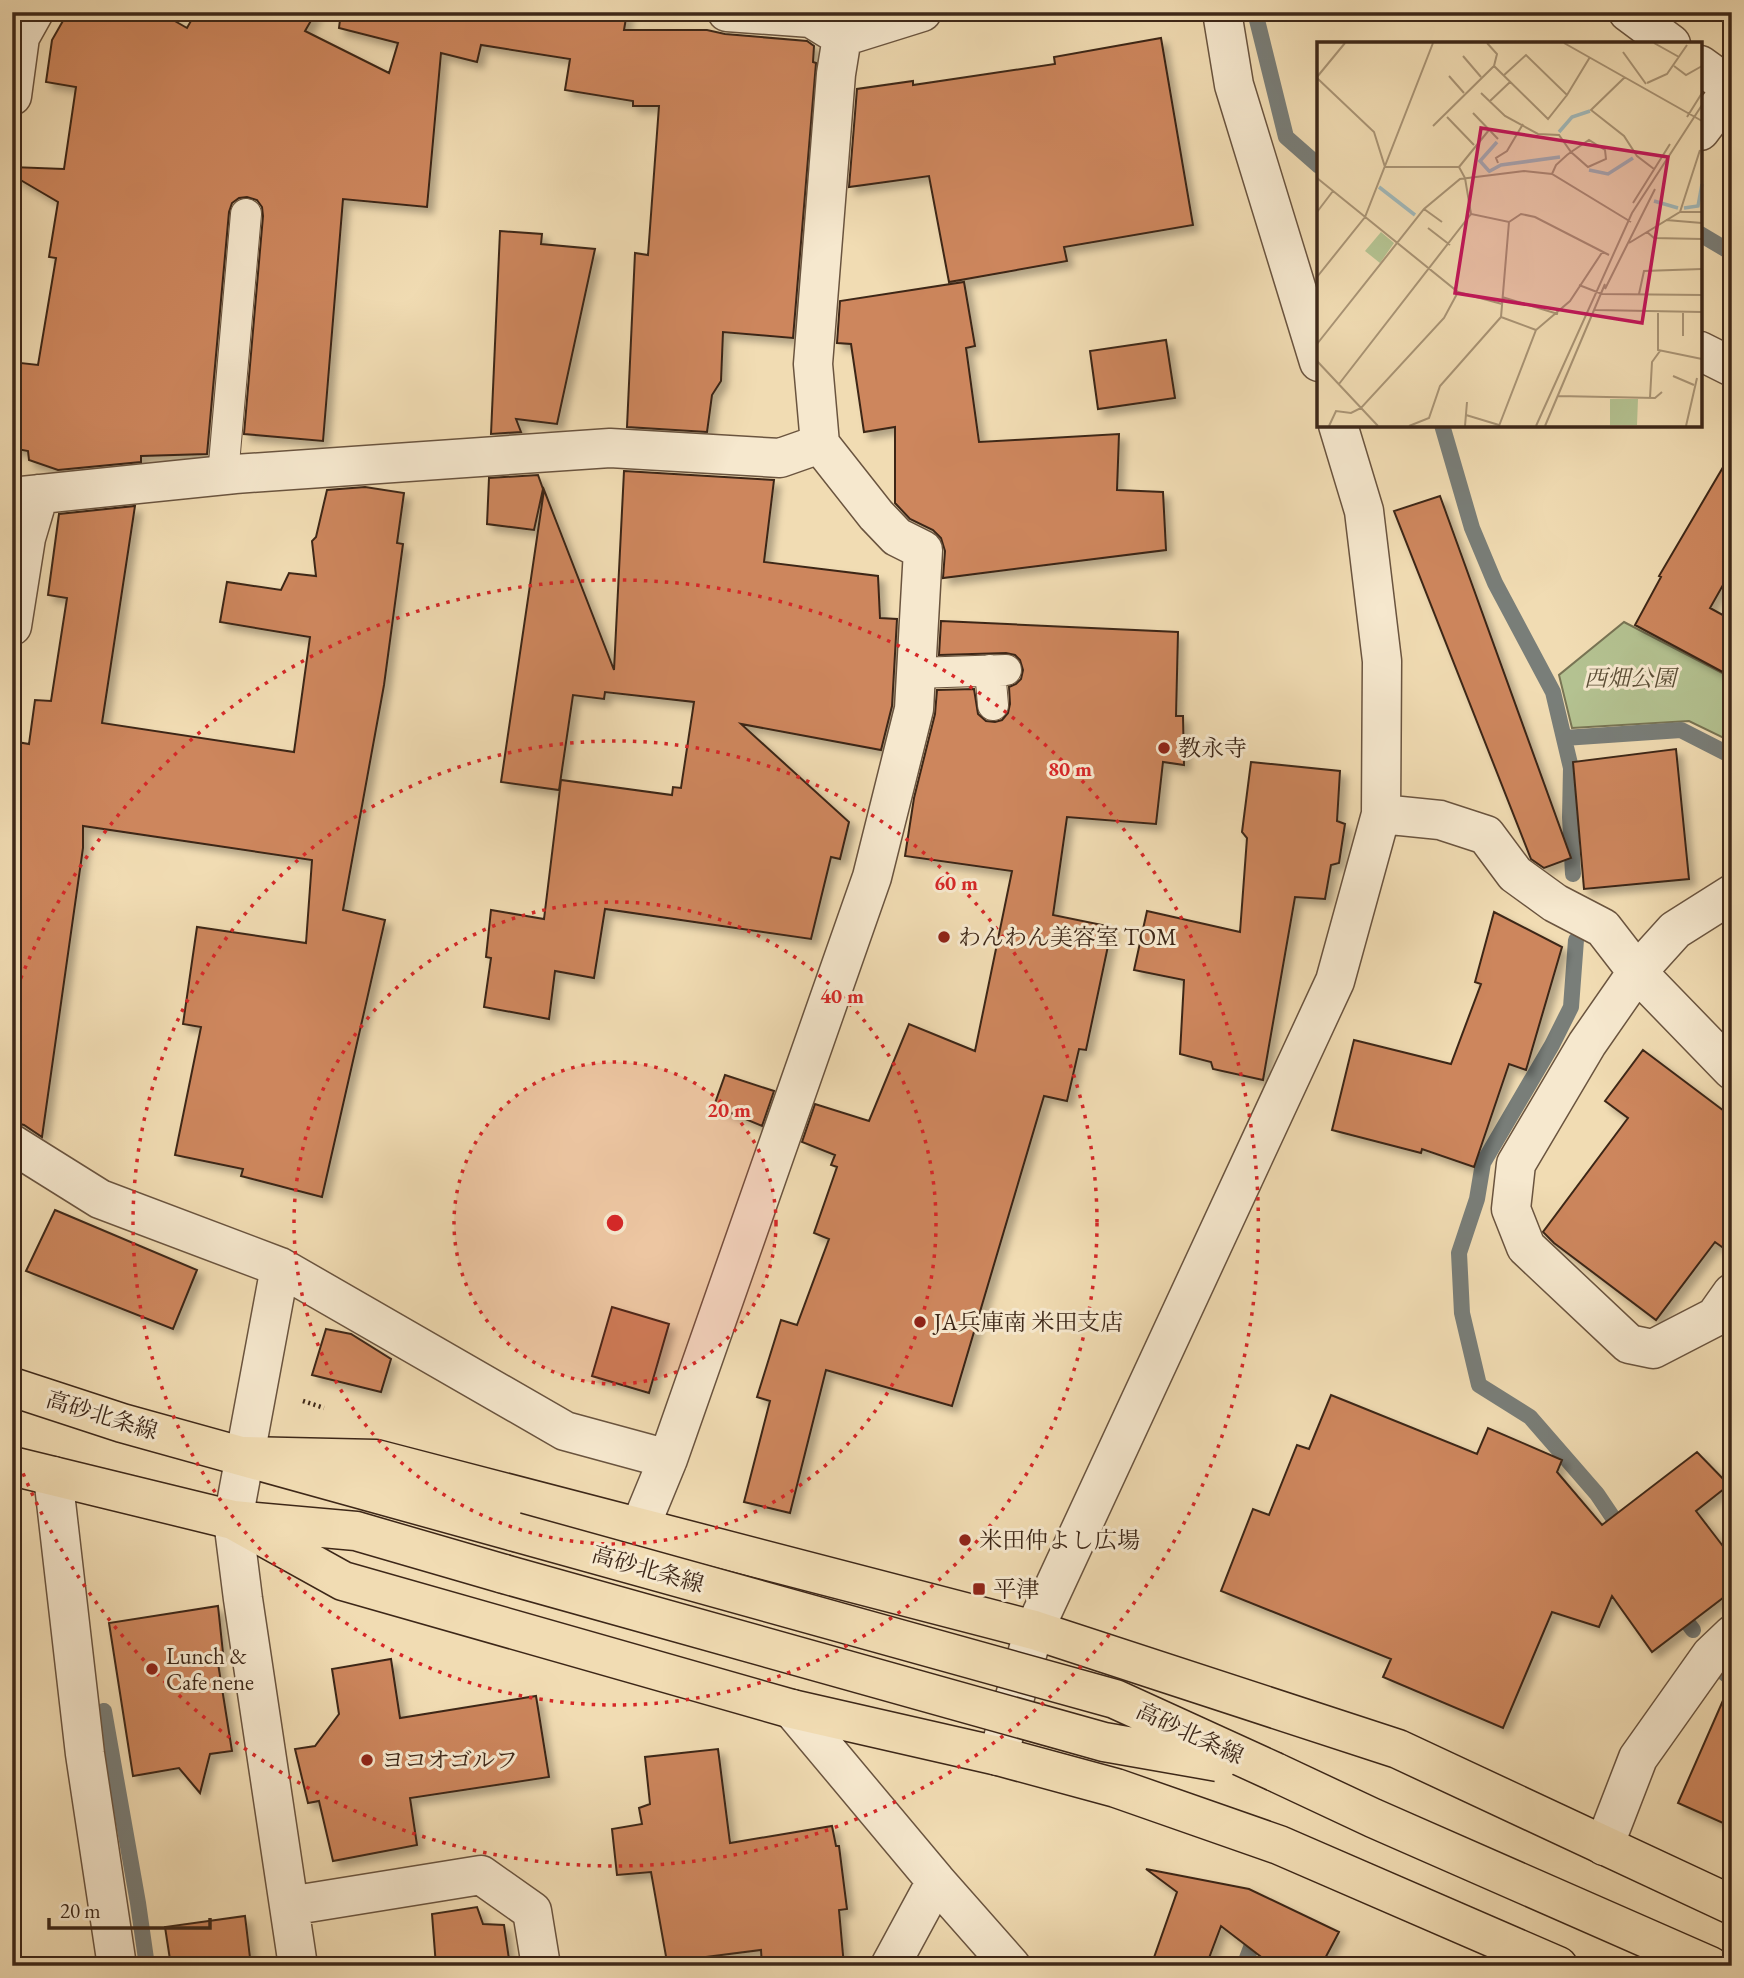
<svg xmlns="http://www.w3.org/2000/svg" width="1744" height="1978" font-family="'EB Garamond','Noto Serif JP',serif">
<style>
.green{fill:#b4c291;stroke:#787454;stroke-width:2}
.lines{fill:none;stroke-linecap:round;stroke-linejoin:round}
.stream{stroke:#797e79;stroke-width:16}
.building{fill:#cd865d;stroke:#3d2718;stroke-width:2;filter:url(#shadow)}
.service-casing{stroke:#6a543f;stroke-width:32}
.minor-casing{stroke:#6a543f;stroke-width:41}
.primary-casing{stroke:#3d2718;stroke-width:41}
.path{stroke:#3d2718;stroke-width:4.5;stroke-dasharray:2 3.5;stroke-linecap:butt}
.service{stroke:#f6e8ce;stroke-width:30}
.minor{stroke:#f6e8ce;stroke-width:38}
.primary{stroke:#f1dcb3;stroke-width:38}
.primary-bridge-casing{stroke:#3d2718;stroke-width:41;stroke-linecap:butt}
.primary-bridge{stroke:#f1dcb3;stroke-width:38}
.ring{fill:none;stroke:#d62828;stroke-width:3.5;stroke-dasharray:3.5 7}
.poi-dot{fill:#8f2418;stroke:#f6e8ce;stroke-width:2.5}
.labels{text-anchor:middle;stroke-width:6;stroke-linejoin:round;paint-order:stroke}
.park-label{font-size:23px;font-style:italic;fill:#5b4e36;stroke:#f6e8ce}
.poi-label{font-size:23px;fill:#3d2718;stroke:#f6e8ce;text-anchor:start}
.street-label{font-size:23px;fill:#3d2718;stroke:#f6e8ce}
.inset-river{fill:none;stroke:#a1b8b9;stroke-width:3.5}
.inset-road{fill:none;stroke:#a99475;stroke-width:2}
.view{fill:#c2185b;fill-opacity:0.15;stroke:#c2185b;stroke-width:3.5}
.inset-edge{fill:none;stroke:#3d2718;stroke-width:3.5}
.centre{fill:#d62828;stroke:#f6e8ce;stroke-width:3.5}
.ring-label{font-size:21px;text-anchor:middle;font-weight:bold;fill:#d62828;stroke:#f6e8ce;stroke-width:6;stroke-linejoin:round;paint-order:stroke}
</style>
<defs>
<filter id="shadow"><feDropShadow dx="6" dy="6" stdDeviation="3.5" flood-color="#0004"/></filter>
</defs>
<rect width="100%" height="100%" fill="#f1dcb3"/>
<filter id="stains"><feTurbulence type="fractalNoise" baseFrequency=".00286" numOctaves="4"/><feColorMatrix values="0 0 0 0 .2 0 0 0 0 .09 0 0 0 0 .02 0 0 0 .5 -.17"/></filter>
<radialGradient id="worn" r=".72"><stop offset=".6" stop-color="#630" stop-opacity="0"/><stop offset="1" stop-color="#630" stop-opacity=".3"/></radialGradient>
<path class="green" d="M1624,622L1732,678V742L1689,721L1572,728L1559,675Z"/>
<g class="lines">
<path class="stream" d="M1255,12L1286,137L1319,166
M1700,234L1732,253
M1442,425L1472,528L1495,583L1553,692L1571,768L1570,817L1573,874
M1564,738L1681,730L1732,756
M1576,940L1571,1007L1552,1045L1483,1163L1477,1199L1459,1253L1462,1313L1479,1385L1530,1417L1597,1494L1624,1534
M1675,1606L1693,1630
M1723,1672L1732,1679
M104,1711L138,1903L147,1966
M1244,1966L1258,1929"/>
</g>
<path class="building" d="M68,12H159L187,28L196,12H316L305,31L389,73L398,43L339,28L341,12H627L624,30H707L725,34L807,41L814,46L813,62L816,63L793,338L723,332L721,381L712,395L707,432L627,427L635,253L648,255L659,106H633V101L565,90L570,59L481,45L477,62L441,53L427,207L343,199L323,441L244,434L263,216L262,207L257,200L247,197L239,198L232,203L229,212L207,454L141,456V462L58,470L29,460L28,451L12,448V362L38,365L56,258L49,257L58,202L12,175V167L64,169L76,87L46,82L52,40Z
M1161,38L1193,225L1064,247L1067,261L949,282L929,176L849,187L857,89L913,81V85L1055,64L1054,57Z
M500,231L542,234L541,244L595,249L557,424L516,419L521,432L491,434Z
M964,282L975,346L966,348L979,442L1119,434L1117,490L1163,492L1166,550L943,578L945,551L941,538L933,530L910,519L895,503V427L864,432L851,344L837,343L840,301Z
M1166,340L1175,398L1098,409L1090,351Z
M1732,452V569L1710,608L1732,620V677L1635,625L1661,577L1659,576Z
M624,471L774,480L764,562L878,576L880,618L897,619L892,706L881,750L741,724L849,822L840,859L831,857L811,939L605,909L594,978L555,971L549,1019L484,1007L491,958L486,957L491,910L544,919L561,780L672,795L673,787L681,788L694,702L605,692L604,699L573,695L559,790L501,782L544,490L614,670Z
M538,475L543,489L534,530L487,524L489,478Z
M365,487L404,493L397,543L403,544L384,685L343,910L385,920L322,1197L241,1176L243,1169L175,1155L201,1027L183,1024L197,927L306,943L312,860L83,826V848L42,1137L24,1125L12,1122V769L17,742L29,744L35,700L51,701L67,598L48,595L59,514L135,506L102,723L294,752L310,637L220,622L227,582L281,590L289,573L316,576L312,541L316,537L327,490Z
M1440,496L1571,858L1544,868L1531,859L1394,511Z
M941,621L1178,632L1176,716H1183L1184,765L1163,762L1156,824L1067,817L1053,915L1112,927L1086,1050L1079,1049L1067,1101L1044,1096L952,1406L826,1370L790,1513L744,1502L770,1401L757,1397L781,1320L797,1325L829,1239L814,1233L837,1167L831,1165L835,1155L802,1142L815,1104L869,1121L909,1024L975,1051L1012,871L905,856L914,798L935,714L937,690L974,689L978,714L986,721L995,722L1002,720L1008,713L1010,704L1009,687L1016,684L1021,679L1023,670L1020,660L1015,655L1006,653L939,655Z
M1676,749L1689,879L1584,889L1573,762Z
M1251,762L1340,771L1337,821L1345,824L1339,863L1331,865L1325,899L1295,897L1263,1080L1213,1069L1211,1062L1180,1054L1184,980L1134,970L1147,911L1240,932L1247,838L1242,832Z
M1494,912L1562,947L1526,1070L1509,1064L1474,1167L1422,1149L1421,1153L1332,1130L1354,1040L1451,1064L1481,984L1475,982Z
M1643,1050L1732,1117V1254L1715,1242L1656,1320L1554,1243L1543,1232L1628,1118L1605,1101Z
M725,1075L774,1091L762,1126L714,1106Z
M55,1210L197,1270L173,1329L26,1271Z
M612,1307L669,1324L649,1393L592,1376Z
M326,1329L351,1334L391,1359L381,1392L312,1375Z
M1331,1395L1477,1454L1488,1428L1562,1460L1557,1472L1602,1525L1697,1452L1729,1485L1696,1511L1732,1558V1591L1652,1652L1612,1596L1599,1627L1552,1612L1503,1728L1383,1677L1391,1659L1221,1591L1253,1509L1269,1515L1297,1445L1309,1449Z
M218,1606L223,1653L217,1657L232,1751L210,1754L200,1793L179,1768L133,1776L109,1623Z
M391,1659L400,1718L536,1696L549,1777L410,1798L417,1845L333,1861L319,1801L308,1803L295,1749L315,1746L339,1714L332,1669Z
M1732,1680V1827L1678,1803Z
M718,1749L730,1843L832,1826L836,1846H839L847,1909L839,1910L844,1966H762L761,1950L667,1962L651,1872L617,1875L612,1829L642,1824L639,1808L650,1804L645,1757Z
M1146,1869L1249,1889L1339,1932L1321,1966H1273L1221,1926L1206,1966H1151L1177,1892Z
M477,1907L483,1924L504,1925L510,1966H436L432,1914Z
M245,1916L251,1966H171L165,1927Z"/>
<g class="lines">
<g class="service-casing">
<path id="service" d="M223,475L246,214
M990,670L993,705
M916,673L1006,670"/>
</g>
<g class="minor-casing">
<path id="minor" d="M727,12L811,18L842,37
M1222,12L1234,85L1319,362
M1628,12L1671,44
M1700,65L1732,88
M12,96L20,37L34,12
M1700,131L1732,89
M1700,351L1732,367
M12,497L235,474L610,448L780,458L820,444
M12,626L26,538L39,494
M1381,814L1440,820L1486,835L1515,874L1555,903L1603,928L1637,972L1732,1070
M1732,894L1675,930L1637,972L1587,1044L1516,1164L1511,1209L1526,1247L1629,1344L1653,1349L1715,1317L1732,1293
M12,1144L100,1199L280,1267L565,1431L668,1459
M280,1267L233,1520L243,1599L298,1966
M53,1476L85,1754L117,1966
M640,1527L668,1459L872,877L914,709L923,550L897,537L876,515L820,444L813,364L836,74L842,37L922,12
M792,1709L936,1881L1011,1966
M998,1756L1034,1630L1335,981L1381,814L1382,661L1364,511L1338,425
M1604,1846L1638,1758L1711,1655L1732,1635
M289,1906L481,1875L532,1911L541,1966
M890,1966L936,1881"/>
</g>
<g class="primary-casing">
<path id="primary" d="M12,1387L122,1423L515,1532
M244,1456L376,1459L1034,1630L1398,1749L1732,1905
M12,1466L233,1520L356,1531L504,1574
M233,1520L343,1581L792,1709L998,1756L1116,1788L1279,1845L1558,1966
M1275,1772L1373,1818L1710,1966"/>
</g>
<path class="path" d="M303,1401L324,1408"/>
<use href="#service" class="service"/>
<use href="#minor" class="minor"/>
<use href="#primary" class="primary"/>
<g class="primary-bridge-casing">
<path id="primary-bridge" d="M515,1532L1115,1699L1275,1772
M504,1574L1104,1742L1218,1762"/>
</g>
<use href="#primary-bridge" class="primary-bridge"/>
</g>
<circle cx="615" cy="1223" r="161" fill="#d62828" fill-opacity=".12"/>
<g class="ring">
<circle cx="615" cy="1223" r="161"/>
<circle cx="615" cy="1223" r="321"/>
<circle cx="615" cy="1223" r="482"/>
<path d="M13 998A643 643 0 1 1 13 1448"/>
</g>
<g class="poi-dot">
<circle cx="1164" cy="748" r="7"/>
<circle cx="944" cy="937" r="7"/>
<circle cx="920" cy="1322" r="7"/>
<circle cx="965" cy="1540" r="7"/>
<rect x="972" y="1582" width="14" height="14" rx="3.5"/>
<circle cx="152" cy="1669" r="7"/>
<circle cx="367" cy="1760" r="7"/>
</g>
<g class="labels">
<g class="park-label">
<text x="1630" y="686">西畑公園</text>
</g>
<g class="poi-label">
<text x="1178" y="756">教永寺</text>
<text x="958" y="945">わんわん美容室 TOM</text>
<text x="934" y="1330">JA兵庫南 米田支店</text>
<text x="979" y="1548">米田仲よし広場</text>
<text x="993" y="1597">平津</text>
<text x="166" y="1664">Lunch &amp;<tspan x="166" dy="26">Cafe nene</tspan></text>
<text x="381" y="1768">ヨコオゴルフ</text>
</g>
<g class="street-label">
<text transform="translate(102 1415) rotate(17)" y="8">高砂北条線</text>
<text transform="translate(648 1569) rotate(16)" y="8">高砂北条線</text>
<text transform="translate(1190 1733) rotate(25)" y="8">高砂北条線</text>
</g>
</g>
<g transform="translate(1317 42)">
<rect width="385" height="385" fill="#f1dcb3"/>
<path d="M64,190L77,201L63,221L48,209ZM293,357H321L320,383H293Z" fill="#b4c291"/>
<path class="inset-river" d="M242,90L255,75L273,69M272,128L291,132L316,116M172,129L163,119L180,100M171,130L184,123L243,115M62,145L98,173M337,159L361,166M367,166L381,164L385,142"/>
<path class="inset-road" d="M170,1L180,12L177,24M247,1L385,79M337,1L362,15M306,10L329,42M146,14L164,35M357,24L369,33L385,24M132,34L147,51M186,34L209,13L250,53L273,15M0,35L28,1M308,35L274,68L307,94L320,114L337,127M0,36L57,90L68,125H142L148,136L154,172L192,180L204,172L218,175L292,213M330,41L350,32L370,3M164,51L188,74L221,92L242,93L254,110L271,125L289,117L288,108L272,98L254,110L250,113L239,123L235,132M173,59L193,40M156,71L181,97M130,75L157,103M370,75L385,51M116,84L177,24L231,77L250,53M181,121L179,116L190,109L206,82M142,125L172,88M0,136L141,250L185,262M316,161L353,102M107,167L125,180M0,170L16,149M363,170L383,108M349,178L385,181M111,186L133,203M330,190L337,196L385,197M312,201L363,170H385M0,235L48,175L116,1M262,243L285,252L385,253M288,247L338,147M322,252L327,229L385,227M185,255L241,272M278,268L385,270M341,269V308L385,317M366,270V294M184,275L219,288M0,302L107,167L143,137L207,129L235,132L314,180M0,319L61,384M356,334L377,343M22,342L154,172M241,354L338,356L345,350M333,356L335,320L343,309M149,373L182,383M12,384L19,369L34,371L44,366L127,276L141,250M92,384L112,376L123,344L184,275L192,180M148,384L150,360M182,384L219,288L253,259L286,209M219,384L315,171L385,63M228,384L288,242M369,384L380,336"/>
<path class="view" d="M164,86L351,115L325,281L138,251Z"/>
<rect width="385" height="385" class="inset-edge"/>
</g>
<circle cx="615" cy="1223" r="10" class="centre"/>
<g class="ring-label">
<text x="1070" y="776">80 m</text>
<text x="956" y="890">60 m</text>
<text x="842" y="1003">40 m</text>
<text x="729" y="1117">20 m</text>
</g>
<rect width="1744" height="1978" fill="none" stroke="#f1dcb3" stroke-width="42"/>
<rect x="14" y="14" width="1716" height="1950" fill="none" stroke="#3d2718" stroke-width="3.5"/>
<rect x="21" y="21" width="1702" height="1936" fill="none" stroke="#3d2718" stroke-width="2"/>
<path d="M49 1918v10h161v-10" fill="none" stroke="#3d2718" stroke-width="3.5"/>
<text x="60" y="1918" font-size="21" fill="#3d2718" stroke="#f6e8ce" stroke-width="5" paint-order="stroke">20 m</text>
<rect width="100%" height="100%" filter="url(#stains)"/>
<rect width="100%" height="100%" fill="url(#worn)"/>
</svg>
